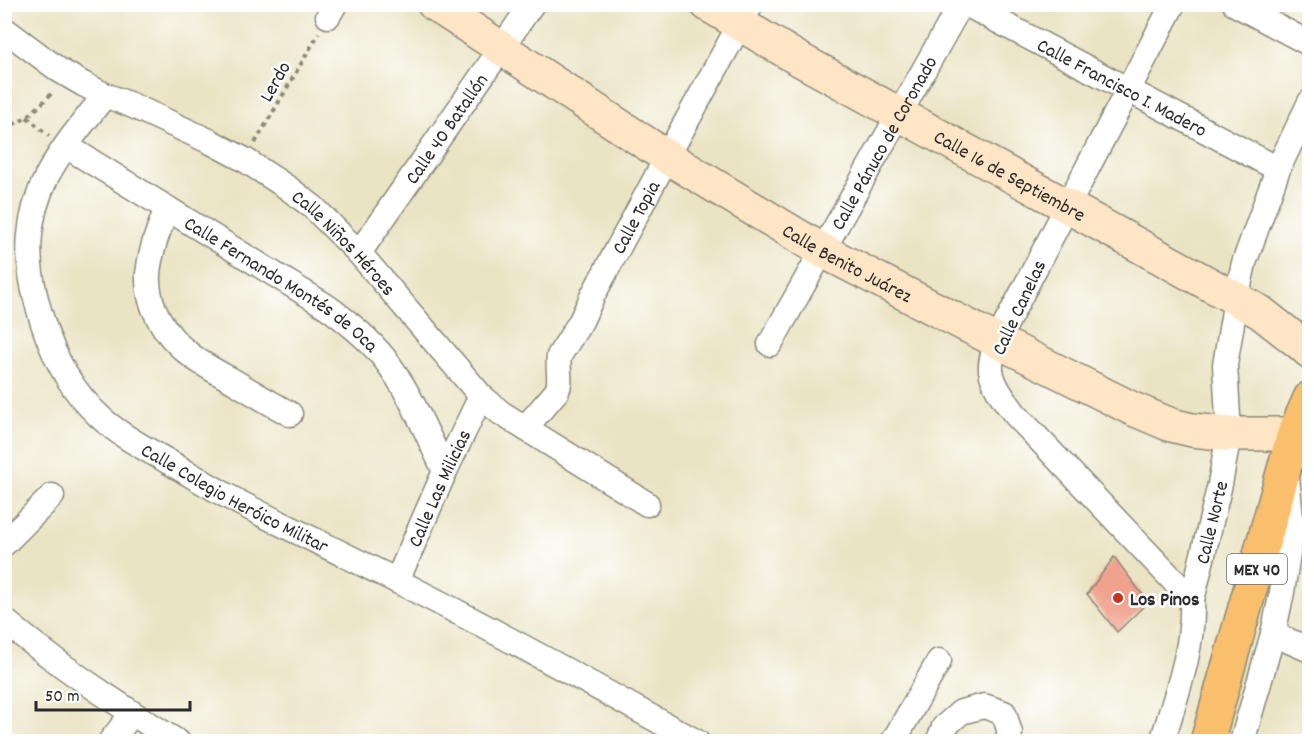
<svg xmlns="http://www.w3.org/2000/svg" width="1314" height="746" font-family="Dekko,sans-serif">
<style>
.building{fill:#f0a28d}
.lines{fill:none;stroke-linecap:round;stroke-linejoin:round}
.street-casing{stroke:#8a8878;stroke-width:27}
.secondary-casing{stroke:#8a8878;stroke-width:36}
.primary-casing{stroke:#8a8878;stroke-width:36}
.path{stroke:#8a8878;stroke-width:4;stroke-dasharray:4.5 4.5;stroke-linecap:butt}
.street{stroke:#fff;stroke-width:24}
.secondary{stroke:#fde5c5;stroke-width:33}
.primary{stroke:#f9bf6d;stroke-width:33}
.poi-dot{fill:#c8321e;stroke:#fff;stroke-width:2}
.labels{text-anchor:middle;stroke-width:5;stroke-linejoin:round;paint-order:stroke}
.shield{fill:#fff;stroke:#6b6b6b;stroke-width:1.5}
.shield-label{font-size:18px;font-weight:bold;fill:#2b2b2b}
.street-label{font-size:20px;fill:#2b2b2b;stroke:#fff}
.poi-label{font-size:20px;font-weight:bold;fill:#2b2b2b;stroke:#fff;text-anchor:start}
</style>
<rect width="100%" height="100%" fill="#fff"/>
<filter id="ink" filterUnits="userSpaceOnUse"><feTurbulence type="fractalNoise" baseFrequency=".0167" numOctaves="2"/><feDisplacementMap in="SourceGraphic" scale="12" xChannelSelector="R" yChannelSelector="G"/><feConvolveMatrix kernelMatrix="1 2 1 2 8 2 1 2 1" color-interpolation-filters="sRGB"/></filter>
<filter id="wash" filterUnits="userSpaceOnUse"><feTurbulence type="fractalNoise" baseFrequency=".008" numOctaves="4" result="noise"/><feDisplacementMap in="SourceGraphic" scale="24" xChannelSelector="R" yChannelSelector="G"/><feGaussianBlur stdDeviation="1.35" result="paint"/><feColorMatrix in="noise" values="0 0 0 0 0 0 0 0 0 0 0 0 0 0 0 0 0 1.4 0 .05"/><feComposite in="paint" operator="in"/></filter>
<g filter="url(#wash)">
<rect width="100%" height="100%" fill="#eae4c4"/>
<g id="blocks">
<path class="building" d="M1114,557L1148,602L1117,632L1087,594Z"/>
</g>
</g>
<g filter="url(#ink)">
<use href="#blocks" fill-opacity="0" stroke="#8a8878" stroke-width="1.5"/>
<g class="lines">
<g class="street-casing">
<g id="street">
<path id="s1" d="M966,4L1278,169"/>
<path d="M1173,4L997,341C994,350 990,361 991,370C993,386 1006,402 1015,414L1192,600"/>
<path d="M1235,4L1310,44"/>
<path d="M328,16L335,4"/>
<path id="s2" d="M4,29L59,70L83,84L105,95L131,105L211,142L245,160L288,188L313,207L359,253L481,396L501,413L647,504"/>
<path id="s3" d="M105,95C85,121 62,147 47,176C26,218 25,259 37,303C47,341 64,381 92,409C114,433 145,448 174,465C198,479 222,494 246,506C293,530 341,553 387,576C492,628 594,686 697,742"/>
<path id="s4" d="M66,146L326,306C347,321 367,337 384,358C410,391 426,433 445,471"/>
<path d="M167,208C159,229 150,251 148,274C146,305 165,335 188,353C202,365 219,373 235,382C253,393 272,404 290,414"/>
<path id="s5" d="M359,253L532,4"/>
<path id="s6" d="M770,344L961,4"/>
<path id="s7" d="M525,428L557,391C562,380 557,368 559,356L581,321L593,295L667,157L751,4"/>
<path d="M4,544L52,496"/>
<path id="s8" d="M397,581L445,471L481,396"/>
<path d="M4,620C37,648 72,673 108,697C131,712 154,728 178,742"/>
<path d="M1273,634L1310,650"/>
<path d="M110,742L132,714"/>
<path d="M893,742L939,661"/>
<path d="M938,742L944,727L961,712L984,706L1004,713L1010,733L1006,742"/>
<path id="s9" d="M1162,742C1176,695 1194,649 1192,600L1220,484L1229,434L1225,365L1236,299L1244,263L1278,169L1310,102"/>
<path d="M1242,742L1273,634L1282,592L1292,528L1287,477"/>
</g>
</g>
<g class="secondary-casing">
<g id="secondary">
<path id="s10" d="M434,4L667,157L823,251L997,341L1133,409L1171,425L1192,430L1229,434H1294"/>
<path id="s11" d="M707,4L797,58L1260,312L1301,344L1310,352"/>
</g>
</g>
<g class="primary-casing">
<path id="primary" d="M1207,742L1294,434L1310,398"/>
</g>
<path class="path" d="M27,117L49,136
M4,127C25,123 38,107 52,93
M255,143L319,33"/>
<use href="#street" class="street"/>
<use href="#secondary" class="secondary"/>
<use href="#primary" class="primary"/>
</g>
</g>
<circle class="poi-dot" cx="1118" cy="598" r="6"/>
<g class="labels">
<rect class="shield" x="1227" y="554" width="60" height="30" rx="4.5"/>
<g class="shield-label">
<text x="1257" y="575">MEX 40</text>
</g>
<g class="street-label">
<text transform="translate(274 81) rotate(-60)" y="7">Lerdo</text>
<text dy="7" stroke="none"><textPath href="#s1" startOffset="177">Calle Francisco I. Madero</textPath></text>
<text dy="7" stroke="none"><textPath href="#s5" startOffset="152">Calle 40 Batallón</textPath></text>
<text dy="7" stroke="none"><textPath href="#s6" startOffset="231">Calle Pánuco de Coronado</textPath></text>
<text dy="7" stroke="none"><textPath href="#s11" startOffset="348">Calle 16 de Septiembre</textPath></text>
<text dy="7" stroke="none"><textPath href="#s7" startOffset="243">Calle Topia</textPath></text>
<text dy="7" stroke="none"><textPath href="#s2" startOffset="405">Calle Niños Héroes</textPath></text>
<text dy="7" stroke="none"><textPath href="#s10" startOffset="488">Calle Benito Juárez</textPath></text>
<text dy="7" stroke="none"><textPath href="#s4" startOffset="256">Calle Fernando Montés de Oca</textPath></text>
<text transform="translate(1018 307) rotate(-65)" y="7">Calle Canelas</text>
<text dy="7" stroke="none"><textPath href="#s8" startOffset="102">Calle Las Milicias</textPath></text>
<text dy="7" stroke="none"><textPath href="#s3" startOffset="520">Calle Colegio Heróico Militar</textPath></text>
<text dy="7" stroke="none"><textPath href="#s9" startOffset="226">Calle Norte</textPath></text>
</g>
<g class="poi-label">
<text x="1130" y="605">Los Pinos</text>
</g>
</g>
<rect width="1314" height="746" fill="none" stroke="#fff" stroke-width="24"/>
<path d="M36 701v9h154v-9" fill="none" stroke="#2b2b2b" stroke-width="3"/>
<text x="45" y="701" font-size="18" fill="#2b2b2b" stroke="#ffffff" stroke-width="4.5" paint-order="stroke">50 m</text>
</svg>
